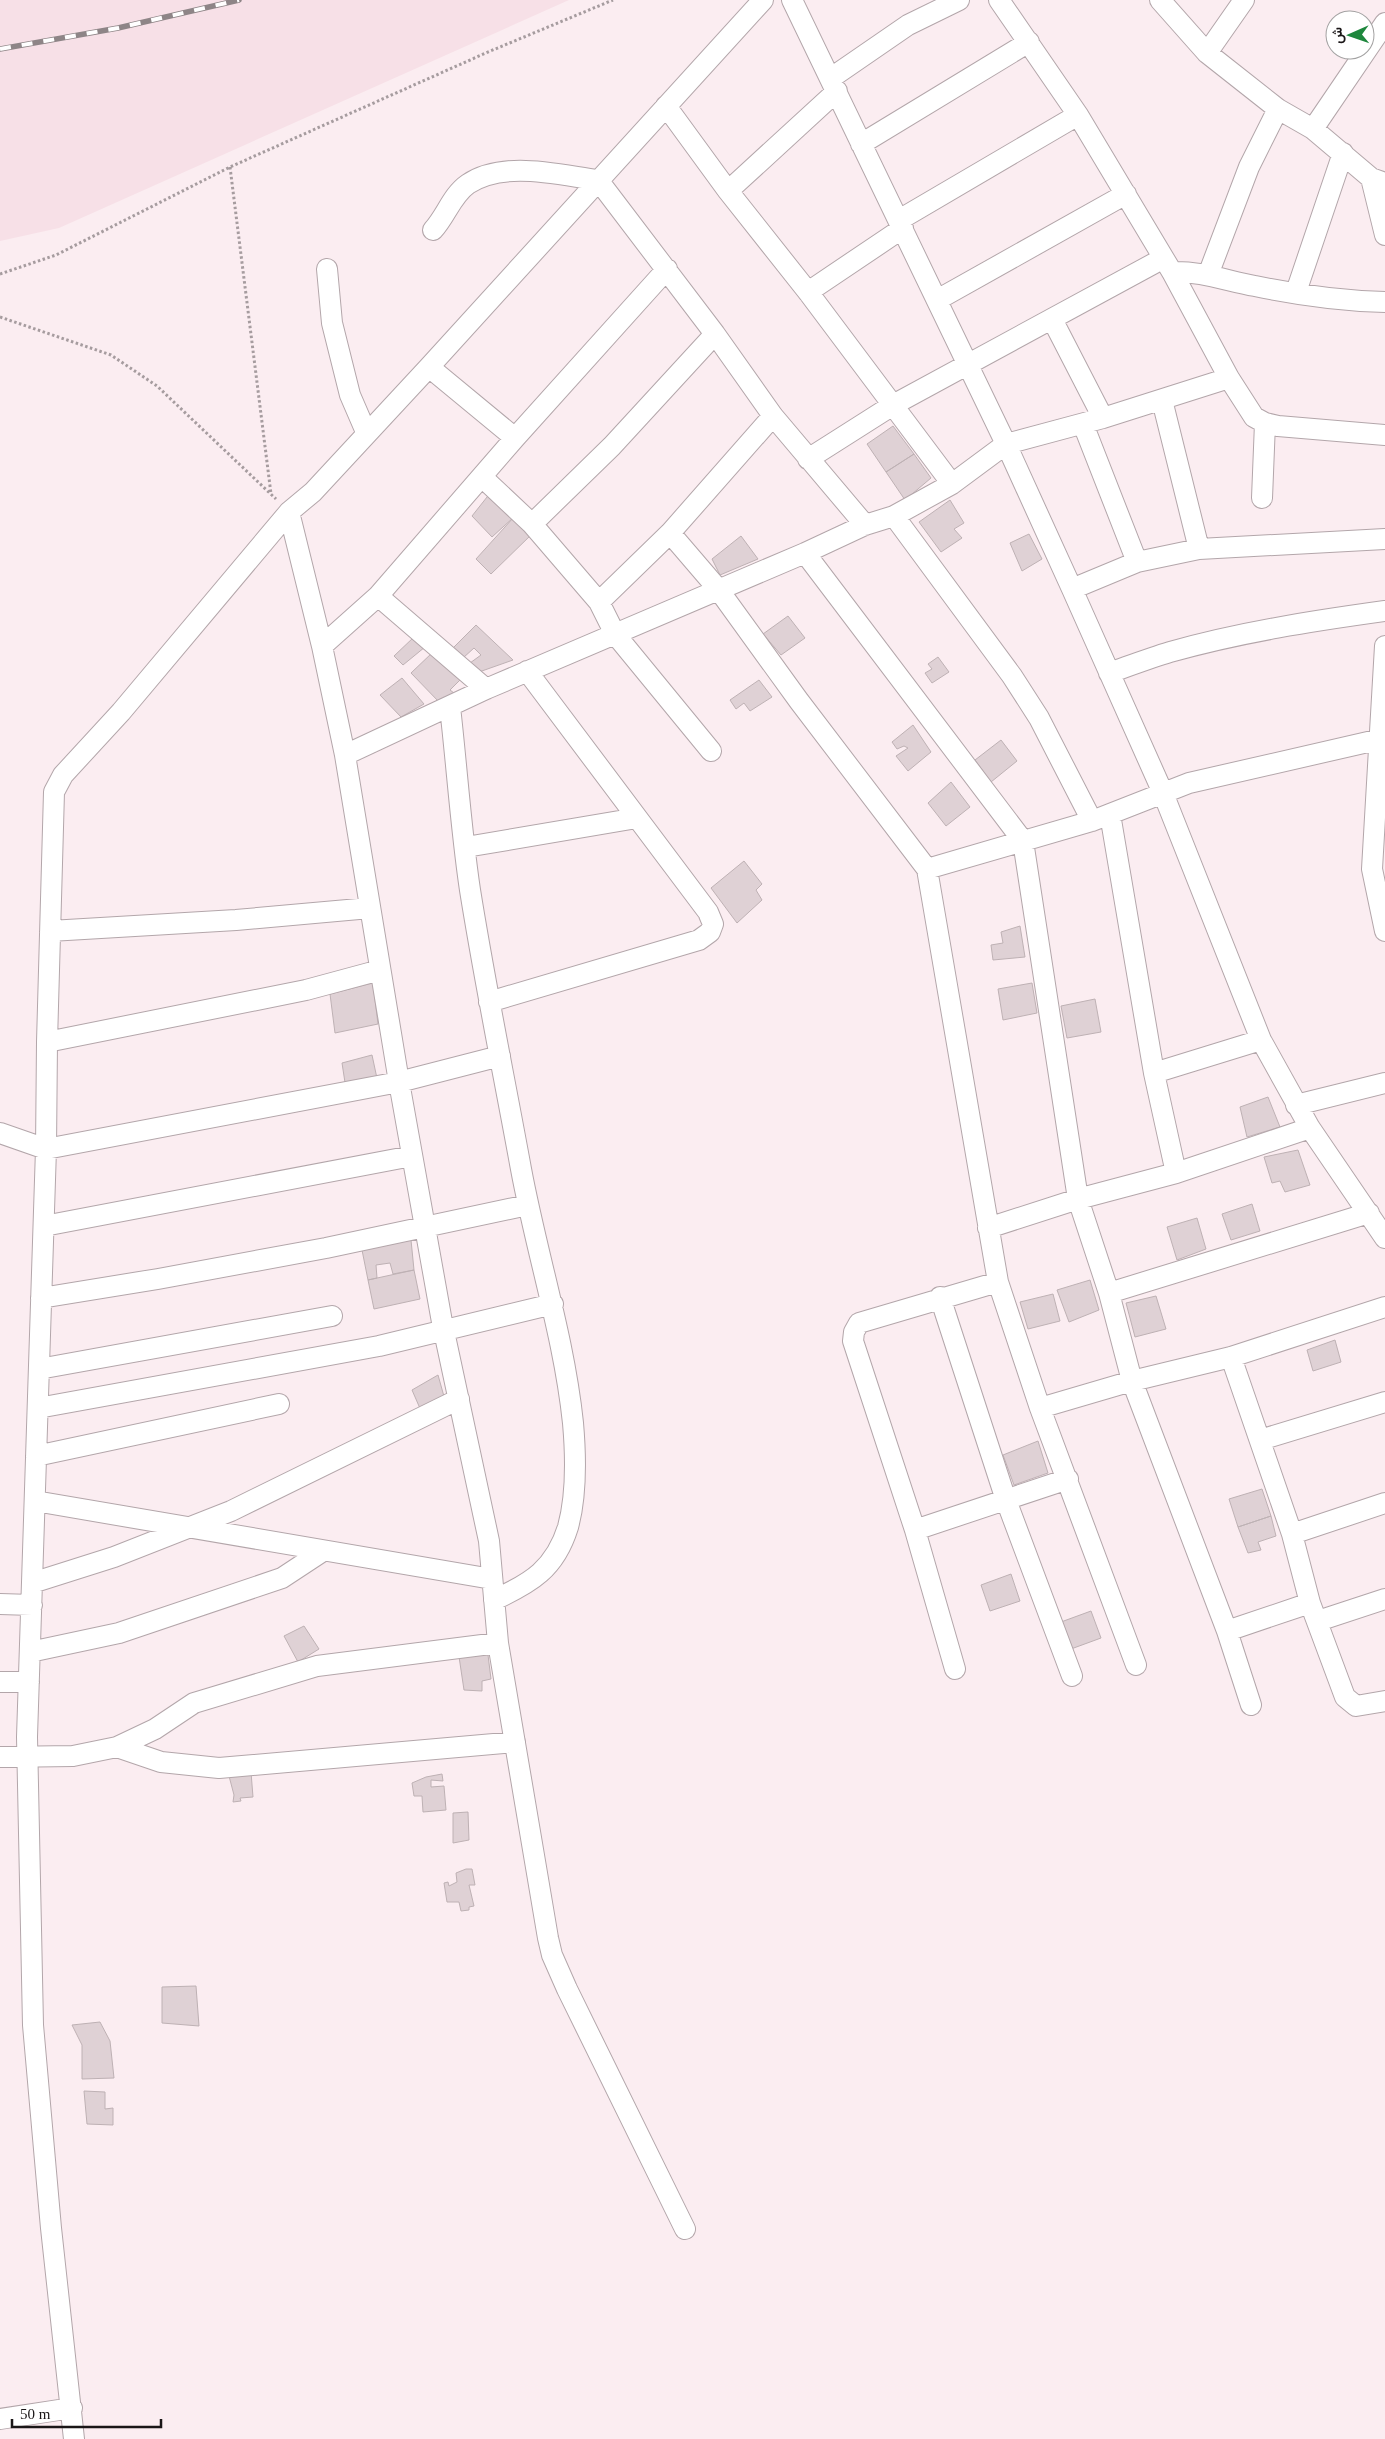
<svg xmlns="http://www.w3.org/2000/svg" width="1385" height="2439" font-family="'Times New Roman',Vazirmatn,serif">
<style>
.built{fill:#f7e0e7}
.building{fill:#dfd1d5;stroke:#beb1b4}
.lines{fill:none;stroke-linecap:round;stroke-linejoin:round}
.street-casing{stroke:#b3a6aa;stroke-width:22}
.path{stroke:#a69c9f;stroke-width:3;stroke-dasharray:2.5 2.5;stroke-linecap:butt}
.street{stroke:#fff;stroke-width:20}
.rail-casing{stroke:#8e8587;stroke-width:5.5}
.rail{stroke:#fff;stroke-width:4;stroke-dasharray:11;stroke-linecap:butt}
</style>
<rect width="100%" height="100%" fill="#fbedf1"/>
<path class="built" d="M0,0H569L59,228L0,241Z"/>
<path class="building" d="M893,426L914,454L886,472L867,444Z
M914,454L931,478L905,500L886,472Z
M491,492L514,517L492,537L472,516Z
M950,500L964,523L954,529L962,538L941,552L919,522Z
M514,517L532,534L491,574L476,559Z
M1029,534L1042,559L1022,571L1010,543Z
M741,536L758,559L720,575L712,559Z
M788,616L805,638L781,655L763,634Z
M476,625L513,660L479,672L470,663L481,655L474,648L463,658L452,649Z
M414,637L425,647L403,665L394,656Z
M433,652L461,679L450,690L454,693L440,703L411,673Z
M938,657L949,672L932,683L925,673L932,669L928,664Z
M402,678L424,704L401,717L380,695Z
M759,680L772,697L750,711L744,703L736,709L730,700Z
M913,725L931,752L908,771L896,756L908,748L904,746L897,749L892,742Z
M1001,740L1017,761L991,782L975,760Z
M951,782L970,807L946,826L928,803Z
M744,861L762,884L756,890L762,900L737,923L711,888Z
M1020,926L1025,957L993,960L991,945L1003,943L1001,932Z
M373,983L378,1024L335,1033L330,994Z
M1032,983L1037,1013L1003,1020L998,989Z
M1095,999L1101,1032L1067,1038L1061,1006Z
M372,1055L378,1083L346,1089L342,1063Z
M1268,1097L1280,1127L1247,1137L1240,1107Z
M1298,1150L1310,1185L1285,1192L1280,1181L1272,1183L1264,1157Z
M1252,1204L1260,1231L1231,1240L1222,1214Z
M1197,1218L1206,1249L1177,1260L1167,1227Z
M411,1240L414,1270L393,1274L390,1263L376,1265L377,1278L368,1280L362,1250Z
M414,1270L420,1299L374,1309L368,1280Z
M1090,1280L1099,1310L1069,1322L1057,1290Z
M1053,1294L1060,1321L1028,1329L1020,1302Z
M1156,1296L1166,1329L1135,1337L1126,1303Z
M1335,1340L1341,1362L1313,1371L1307,1350Z
M438,1375L445,1400L422,1413L412,1390Z
M1038,1441L1048,1473L1014,1485L1003,1455Z
M1262,1489L1271,1516L1238,1527L1229,1499Z
M1271,1516L1276,1536L1258,1542L1261,1550L1248,1553L1238,1527Z
M1011,1574L1020,1601L990,1611L981,1585Z
M1091,1611L1101,1638L1071,1649L1061,1622Z
M304,1626L319,1649L298,1662L284,1636Z
M487,1647L491,1679L482,1681V1691L464,1690L458,1650Z
M251,1772L253,1797L240,1798L241,1801L233,1802L234,1795L229,1776Z
M442,1774L443,1781L431,1780V1787L444,1786L446,1810L423,1812L422,1796H414L412,1783L426,1777Z
M468,1812L469,1840L453,1843V1813Z
M466,1869H472L475,1885H469L474,1906L469,1907V1910L461,1911L459,1902H447L444,1883L448,1882L449,1886L457,1882L456,1873Z
M196,1986L199,2026L162,2023V1987Z
M100,2022L110,2041L114,2078L82,2079V2045L72,2025Z
M84,2091L105,2092V2109L113,2108V2125L87,2124Z"/>
<g class="lines">
<g class="street-casing">
<path id="street" d="M792,0L1006,444L1072,589L1163,793L1261,1040L1310,1128L1385,1238
M999,0L1078,115L1172,272L1229,378L1254,417L1265,423L1278,426L1385,435
M1160,0L1207,53L1278,109L1313,129L1371,178L1385,183
M1207,53L1244,0
M831,78L908,25L959,0
M666,106L728,191L808,292L952,484
M1313,129L1385,23
M861,144L1029,42
M1371,178L1385,235
M728,191L837,91
M899,220L1078,115
M433,230C446,216 452,195 468,184C504,160 559,175 598,180L715,334L773,416L865,525
M327,269L332,323L350,395L366,432
M1172,272C1201,271 1227,281 1255,286C1298,295 1341,301 1385,302
M1208,275L1249,167L1278,109
M808,292L903,228
M1296,292L1343,153
M937,300L1126,194
M1052,319L1103,418
M429,367L515,438
M1162,400L1199,549
M1083,424L1137,562
M808,459L893,405L1162,259
M482,477L532,524L599,602L615,634L711,751
M1262,498L1265,423
M289,512L322,646L345,755L399,1082L442,1322L489,1541L498,1643L548,1938L552,1955L567,1989L685,2229
M894,516L1012,676L1039,718L1092,821
M532,524L612,446L715,334
M670,533L718,589L799,701L927,869L998,1282L1040,1408L1136,1665
M805,553L1023,841L1078,1199L1109,1293L1132,1381L1227,1631L1251,1705
M1072,589L1137,562L1199,549L1385,539
M378,596L486,689
M599,602L670,533L773,416
M322,646L378,596L515,438L667,269
M1385,646L1372,869L1385,931
M1109,673C1129,666 1150,658 1170,652C1241,632 1313,621 1385,611
M450,707C457,768 461,830 470,890C485,984 504,1076 521,1169C537,1255 564,1337 573,1423C576,1457 577,1494 568,1527C555,1569 531,1583 494,1600
M345,755L486,689L805,553L865,525L894,516L952,484L1006,444L1103,418L1229,378
M1110,814L1154,1073L1176,1173
M466,847L637,818
M927,869L1092,821L1189,783L1381,739
M50,931L236,920L370,908
M489,1002L699,940L710,932L713,924L708,912L527,671
M47,1042L306,990L380,970
M1154,1073L1261,1040
M1296,1105L1385,1083
M0,1133L46,1149L399,1082L500,1056
M44,1226L412,1156
M988,1228L1078,1199L1176,1173L1310,1128
M1109,1293L1369,1213
M940,1297L1006,1500L1072,1676
M41,1298L158,1279L326,1248L528,1205
M1231,1357L1292,1534L1310,1603L1345,1697L1356,1706L1385,1701
M39,1369L332,1316
M38,1408L379,1346L553,1304
M1040,1408L1132,1381L1231,1357L1385,1307
M1260,1440L1385,1402
M36,1456L279,1404
M35,1501L492,1579
M915,1530L1068,1479
M1292,1534L1385,1503
M32,1583L114,1557L231,1511L459,1399
M0,1604L32,1605
M1318,1621L1385,1599
M1227,1631L1310,1603
M30,1652L119,1633L282,1578L323,1551
M955,1669L915,1530L853,1341L854,1332L859,1323L998,1282
M0,1682H29
M117,1747L161,1762L219,1768L515,1742
M0,1757L73,1756L117,1747L155,1729L194,1703L317,1666L498,1643
M0,2419L72,2408
M74,2439L51,2228L33,2025L27,1737L46,1149L47,1042L54,792L63,775L121,712L289,512L313,492L429,367L763,0"/>
</g>
<path class="path" d="M230,167L271,494
M0,274L56,255L230,167L488,52L613,0
M0,317L111,355L157,386L276,499"/>
<use href="#street" class="street"/>
<g class="rail-casing">
<path id="rail" d="M0,49L118,28L239,0"/>
</g>
<use href="#rail" class="rail"/>
</g>
<g transform="translate(1350 35) rotate(268)"><circle r="24" fill="#ffffff" stroke="#a3a2a2"/>
<path d="M0-4L9 19L0 12L-9 19Z" fill="#1e873d"/>
<text y="-8" font-size="14" font-weight="bold" text-anchor="middle" fill="#1a1617">ش</text>
</g>
<path d="M12 2419v8h149v-8" fill="none" stroke="#1a1617" stroke-width="2.5"/>
<text x="20" y="2419" font-size="15" fill="#1a1617" stroke="#ffffff" stroke-width="4" paint-order="stroke">50 m</text>
</svg>
